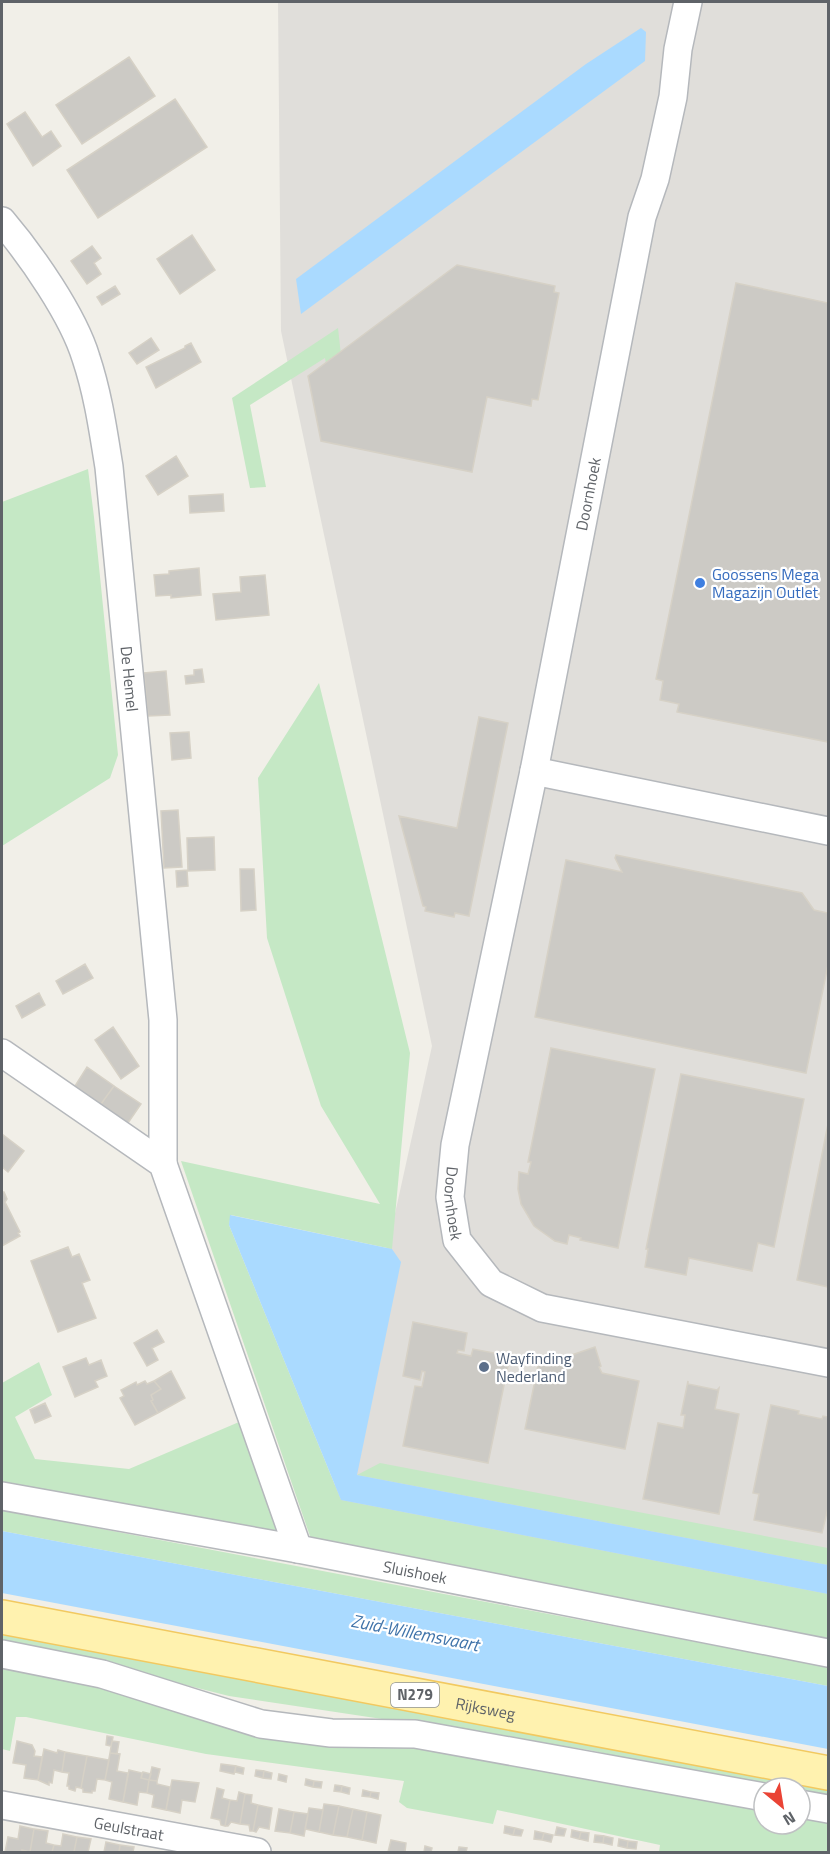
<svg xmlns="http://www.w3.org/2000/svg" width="830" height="1854" font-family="'Titillium Web',sans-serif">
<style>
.industrial{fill:#e0deda}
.green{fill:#c5e8c5}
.water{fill:#aadaff}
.building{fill:#cccac5;stroke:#d6d1c6;stroke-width:1.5}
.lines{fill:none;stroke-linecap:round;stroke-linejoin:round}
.minor-casing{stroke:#b5b8bc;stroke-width:30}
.major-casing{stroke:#f2c960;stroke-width:36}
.minor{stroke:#fff;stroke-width:27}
.major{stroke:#fff2af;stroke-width:33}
.shop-dot{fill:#3f7fe0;stroke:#fff;stroke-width:2}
.service-dot{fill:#5c6f8a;stroke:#fff;stroke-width:2}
.labels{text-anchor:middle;stroke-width:4.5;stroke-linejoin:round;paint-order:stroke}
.shield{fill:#fff;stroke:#8f9295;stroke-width:1.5}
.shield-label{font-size:15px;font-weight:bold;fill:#5f6368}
.street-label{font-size:16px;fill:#5f6368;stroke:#fff}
.shop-label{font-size:16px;fill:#366cbe;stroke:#fff;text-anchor:start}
.service-label{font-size:16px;fill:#4e5e75;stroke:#fff;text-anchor:start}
.water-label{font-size:18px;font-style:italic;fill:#4174aa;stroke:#fff}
</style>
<rect width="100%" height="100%" fill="#f1efe8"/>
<path class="industrial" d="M278,2H828V1599L330,1508L432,1046L281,331Z"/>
<path class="green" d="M338,328L350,436L338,438L325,358L250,405L266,487L250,488L232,398Z
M88,469L94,517L118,755L110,778L2,846V502Z
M319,683L410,1053L392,1249L231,1215L229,1225L341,1500L828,1594V1639L312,1542L181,1161L380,1204L321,1106L267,938L258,778Z
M39,1362L52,1395L15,1417L35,1459L129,1469L239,1422L281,1537L2,1485V1383Z
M380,1463L828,1548V1565L357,1475Z
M2,1510L828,1667V1686L2,1531Z
M2,1626L828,1782V1802L800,1796V1788H766L589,1750L229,1696L91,1661L2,1644Z
M2,1665L764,1808V1824H800V1816L828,1823V1852H659L660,1845L497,1810L493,1824L407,1808L399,1802L404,1781L206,1754L26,1717H16L10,1751L2,1749Z"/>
<path class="water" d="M641,28L646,32L645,61L301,314L296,279L586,64Z
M230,1215L392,1249L401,1262L357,1475L828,1565V1594L341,1500L229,1225Z
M2,1531L828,1686V1749L2,1593Z"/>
<path class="building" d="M129,57L155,96L82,144L56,105Z
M175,99L207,147L98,218L67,170Z
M25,112L42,137L51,131L61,146L33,166L7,124Z
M192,235L215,270L180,294L157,259Z
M92,246L101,258L94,263L101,274L87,284L71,261Z
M457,265L555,286L554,292L559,293L538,400L532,399L531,406L487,397L472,472L321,441L308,376Z
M736,283L828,303V742L677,712L679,704L660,700L663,681L656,679Z
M115,286L120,294L102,305L97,297Z
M151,338L159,350L137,364L129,353Z
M191,343L201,362L156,388L146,367L185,348V346Z
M176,456L188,476L158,495L146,476Z
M223,494L224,511L190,513L189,496Z
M199,568L201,595L171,598V595L156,596L154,575L169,574V571Z
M265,575L269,615L216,620L213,594L241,592L240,577Z
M202,669L204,682L186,684L185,676L194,675V670Z
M166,671L170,715L148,716L144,673Z
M479,717L508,723L469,916L455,913L454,917L425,911L426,907L423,906L399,816L457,828Z
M189,732L191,758L172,760L170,733Z
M178,810L182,867L164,868L161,811Z
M214,837L215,870L188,871L187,838Z
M616,855L802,893L814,910L828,913V965L806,1073L535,1017L566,860L622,872L615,858Z
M240,869H254L256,910L241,911Z
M187,870L188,886L177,887L176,871Z
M85,964L93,978L63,994L56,981Z
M39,993L45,1005L22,1018L16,1006Z
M113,1027L139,1066L121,1079L95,1040Z
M551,1048L655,1069L618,1248L580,1240L581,1238L569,1235L567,1244L555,1241L534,1226L521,1204L518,1189L519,1172L528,1174L531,1162H528Z
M87,1067L114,1086L101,1104L75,1086Z
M681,1074L804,1099L774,1247L758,1243L752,1271L689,1258L686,1275L645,1267L648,1249H646Z
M114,1086L141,1104L128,1123L101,1104Z
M828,1124V1287L797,1280Z
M2,1134L24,1151L8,1172L2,1167Z
M2,1192H4L7,1199L5,1202L20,1232L18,1233L20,1236L2,1246Z
M68,1247L72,1257L79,1254L90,1280L82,1283L96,1318L58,1332L31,1261Z
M413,1322L467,1333L464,1351L458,1350L457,1353L471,1356L473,1349L510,1356L488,1463L403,1446L415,1386L422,1387L425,1372L422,1371L420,1380L403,1376Z
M157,1330L164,1342L152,1348L158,1360L147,1366L134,1343Z
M595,1347L601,1366L599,1367L602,1373L639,1381L625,1449L525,1429L539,1361L554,1364L567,1359L566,1357Z
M86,1358L89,1365L101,1360L107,1376L95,1381L98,1387L75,1397L63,1367Z
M171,1371L185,1398L158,1413L151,1401L153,1400L151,1395L161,1389L154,1381Z
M145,1381L147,1384L154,1381L161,1389L151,1395L153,1400L151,1401L158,1413L135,1425L120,1398L124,1396L121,1390L136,1382L137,1385Z
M688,1381V1384L717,1390L719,1388L715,1409L739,1414L719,1514L643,1499L658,1423L683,1428L685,1415H681Z
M45,1403L51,1416L35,1423L30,1410Z
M771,1405L799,1411L798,1414L822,1419L823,1416L828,1417V1508L822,1533L754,1520L759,1494L753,1493Z
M107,1736L113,1737L111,1746L106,1745Z
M17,1741L32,1745L35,1751L34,1756L42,1757L38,1780L24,1778L26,1765L13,1763Z
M112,1741L119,1742L117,1754L110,1753Z
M44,1749L57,1753L58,1750L65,1752L62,1772L54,1770L52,1783L49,1782V1785L38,1780Z
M65,1752L87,1756L81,1788L76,1787L75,1791L69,1789V1786H67L69,1773L62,1772Z
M110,1753L120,1754L117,1771L128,1773L123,1802L109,1799L112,1782L105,1780Z
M87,1756L109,1760L105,1780L97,1779L95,1791H92V1793L83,1792V1789L81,1788Z
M221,1764L236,1766L234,1774L220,1771Z
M236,1766L244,1768L243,1774L235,1772Z
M152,1767L160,1769L157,1781L149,1780Z
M129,1770L142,1773L141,1778L149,1780L147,1793L139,1792L137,1805L123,1802Z
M256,1770L264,1771L263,1778L255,1776Z
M264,1771L272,1773L271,1779L263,1778Z
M143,1772L151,1774L149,1780L141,1778Z
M279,1774L287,1776L286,1782L278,1780Z
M306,1779L314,1781L313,1787L305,1785Z
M149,1780L157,1781V1784L170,1787L166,1810L152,1807L154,1795L147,1793Z
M172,1780L199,1783L195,1802L182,1800L180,1813L166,1810Z
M314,1781L322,1782L321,1788L313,1787Z
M335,1785L342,1786L341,1792L334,1791Z
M342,1786L350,1788L349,1794L341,1792Z
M217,1788L224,1790L222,1798L230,1800L225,1826L221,1825L220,1820L211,1818Z
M363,1790L371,1792L370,1797L362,1796Z
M239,1792L245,1794L240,1824L231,1822L228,1826H225L230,1800L237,1801Z
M371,1792L379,1793L378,1799L370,1797Z
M245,1794L252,1795L251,1803L258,1805L253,1831H250L249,1825L240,1824Z
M324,1804L339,1806L333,1835L319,1832Z
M258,1805L272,1808L269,1829L259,1827L256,1832L253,1831Z
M339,1806L353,1809L347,1837L333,1835Z
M309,1808L323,1810L319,1832L305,1829Z
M279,1809L294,1812L290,1833L275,1831Z
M353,1809L367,1812L362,1840L347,1837Z
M294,1812L308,1814L304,1836L290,1833Z
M367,1812L381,1815L376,1843L362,1840Z
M20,1826L34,1829L30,1852L22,1850V1852H5L8,1837L18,1839Z
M505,1826L515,1828L513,1835L504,1833Z
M557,1827L566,1829L564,1836L555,1835Z
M515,1828L523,1830L521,1836L513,1835Z
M34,1829L48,1831L46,1843L54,1845L52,1852H30Z
M572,1830L581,1832L579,1839L571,1837Z
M535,1831L544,1833L542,1840L534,1839Z
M581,1832L589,1833L588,1841L579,1839Z
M544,1833L553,1835L551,1842L542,1840Z
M63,1834L77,1837L74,1852H52L54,1845L61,1846Z
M595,1835L604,1836L603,1843L594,1842Z
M604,1836L613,1838L612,1845L603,1843Z
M77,1837L91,1839L88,1852H74Z
M619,1839L628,1841L627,1848L618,1846Z
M391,1840L406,1843L405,1852H388Z
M628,1841L637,1842L636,1849L627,1848Z
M106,1842L120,1845L119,1852H104Z
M120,1845L134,1847L133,1852H119Z
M425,1846L432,1848L431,1852H424Z
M459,1847L467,1848L466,1852H458Z"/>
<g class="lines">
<g class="minor-casing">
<g id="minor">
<path id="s1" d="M688,2L678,49L673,97L655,179L642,217L534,771L455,1145L450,1197L457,1240L491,1283L542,1308L828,1363"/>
<path id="s2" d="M2,221C31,255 73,315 86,358C98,394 103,430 109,467L163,1020V1164"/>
<path d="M534,771L828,831"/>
<path d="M2,1053L163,1164L298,1549"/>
<path id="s3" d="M2,1496L298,1549L828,1653"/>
<path d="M2,1654L102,1674L261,1724L331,1733L415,1734L764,1797"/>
<path d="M800,1804L828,1809"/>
<path id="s4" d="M2,1805L257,1852"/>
</g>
</g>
<g class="major-casing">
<g id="major">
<path id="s5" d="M2,1617L828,1773"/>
</g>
</g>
<use href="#minor" class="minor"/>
<use href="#major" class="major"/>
</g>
<circle class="shop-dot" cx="700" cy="583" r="6"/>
<circle class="service-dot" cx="484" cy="1367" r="6"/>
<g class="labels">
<rect class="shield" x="391" y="1683" width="48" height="24" rx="4.5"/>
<g class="shield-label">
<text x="415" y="1700">N279</text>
</g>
<g class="street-label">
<text transform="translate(588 494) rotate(-79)" y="6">Doornhoek</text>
<text dy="6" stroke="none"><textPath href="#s2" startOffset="486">De Hemel</textPath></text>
<text dy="6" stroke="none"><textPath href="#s1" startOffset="1226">Doornhoek</textPath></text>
<text dy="6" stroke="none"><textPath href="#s3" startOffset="420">Sluishoek</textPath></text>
<text dy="6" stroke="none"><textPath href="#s5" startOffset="492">Rijksweg</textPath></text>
<text dy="6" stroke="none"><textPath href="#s4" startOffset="129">Geulstraat</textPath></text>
</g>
<g class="shop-label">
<text x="712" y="580">Goossens Mega<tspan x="712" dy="18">Magazijn Outlet</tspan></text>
</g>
<g class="service-label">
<text x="496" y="1364">Wayfinding<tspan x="496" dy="18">Nederland</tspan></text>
</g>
<g class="water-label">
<text transform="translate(415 1633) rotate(11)" y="6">Zuid-Willemsvaart</text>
</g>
</g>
<rect width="830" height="1854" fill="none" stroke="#5f6368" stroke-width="6"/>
<g transform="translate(782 1806) rotate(150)"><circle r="28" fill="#ffffff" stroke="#bfc1c3" stroke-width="1.5"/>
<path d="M0-4.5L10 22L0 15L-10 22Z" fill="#ea4335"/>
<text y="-9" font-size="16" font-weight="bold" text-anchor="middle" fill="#5f6368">N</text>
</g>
</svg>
